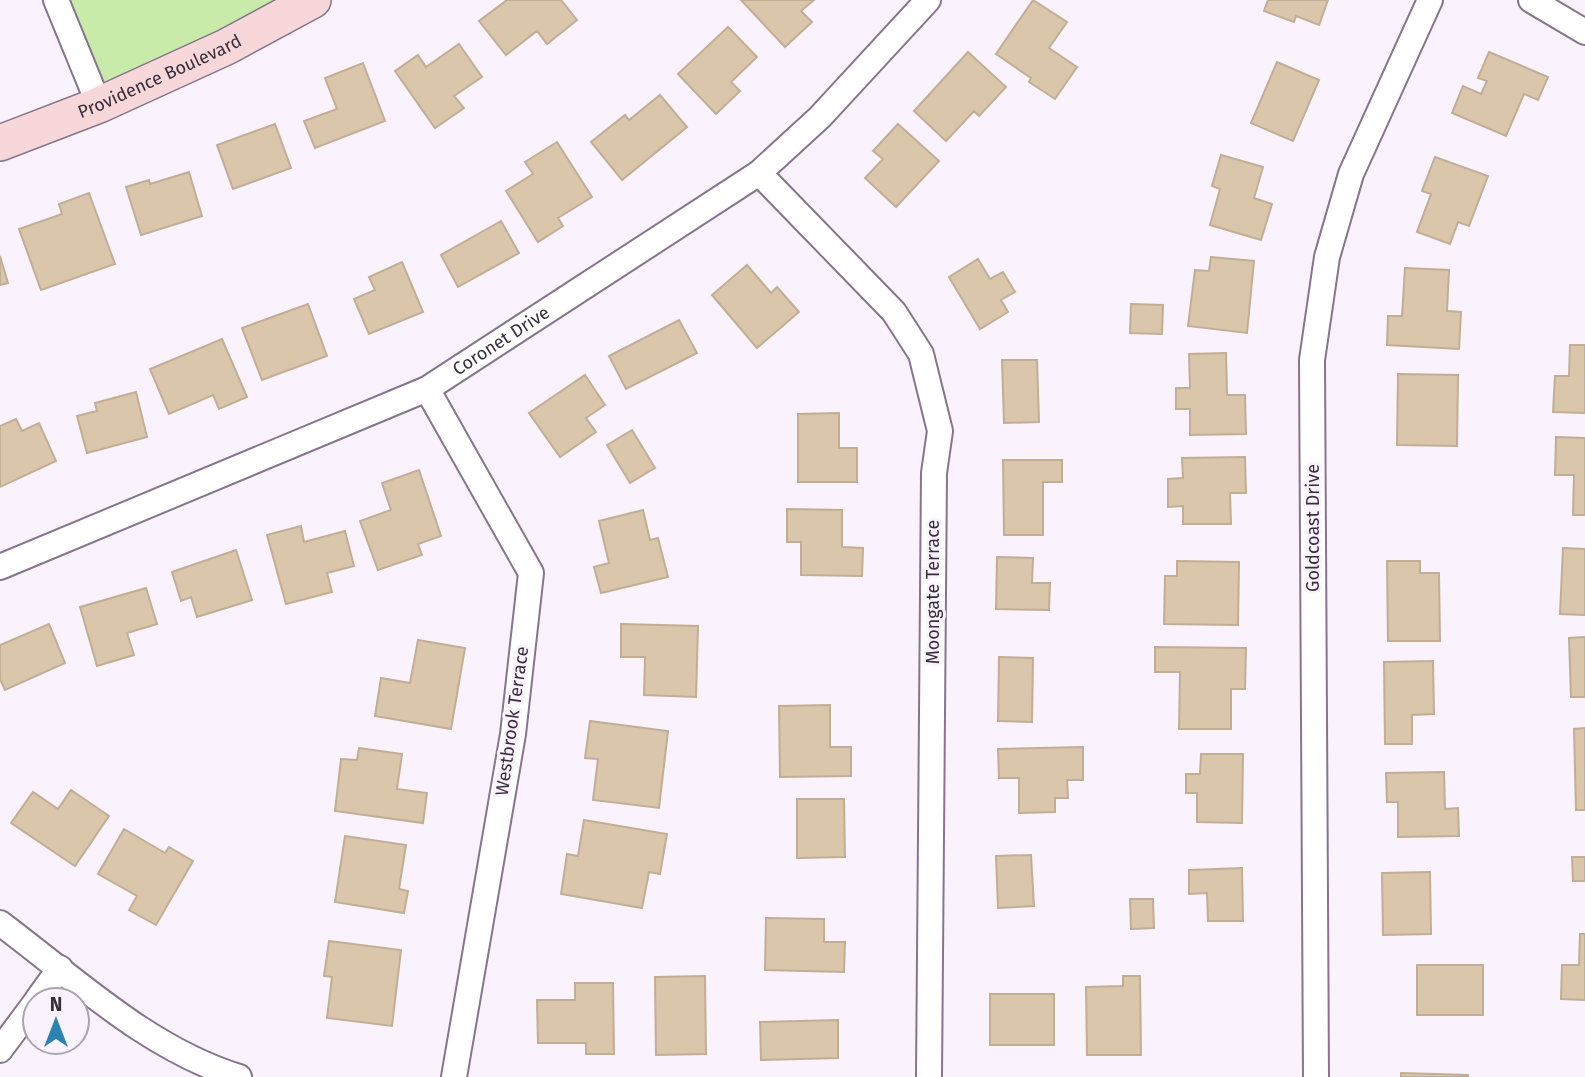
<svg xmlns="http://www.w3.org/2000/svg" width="1585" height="1077" font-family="'Fira Sans',sans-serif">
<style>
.green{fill:#c8eba9}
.building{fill:#dac6ab;stroke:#c1ae94;stroke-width:2}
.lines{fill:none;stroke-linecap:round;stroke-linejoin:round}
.minor-casing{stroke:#86758d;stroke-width:28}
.secondary-casing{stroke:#86758d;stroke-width:38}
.minor{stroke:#fff;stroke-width:24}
.secondary{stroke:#f8d7da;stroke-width:35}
.labels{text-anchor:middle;stroke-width:6;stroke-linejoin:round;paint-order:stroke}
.street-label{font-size:18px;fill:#362e39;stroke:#faf2fd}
</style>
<rect width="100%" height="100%" fill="#faf2fd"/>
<path class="green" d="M71,0H281L220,32L105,85Z"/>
<path class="building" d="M507,0H561L577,20L547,44L537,31L506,55L479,21Z
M741,0H814L801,11L812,22L785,47Z
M1033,0L1067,22L1049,48L1077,67L1055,99L1029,82L1031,78L996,54Z
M1268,0H1328L1319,25L1296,16L1294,22L1264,11Z
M728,27L757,57L731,82L740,91L716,114L678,74Z
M459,44L482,77L454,96L464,108L435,128L395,71L418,55L426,67Z
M968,52L1006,87L979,116L974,111L946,141L914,111Z
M1489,52L1548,77L1538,100L1524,94L1506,136L1452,113L1463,86L1481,94L1487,81L1478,78Z
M1277,62L1319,80L1293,141L1251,123Z
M363,63L385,121L315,148L304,121L337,109L325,78Z
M660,95L687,127L622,180L591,142L625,115L629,120Z
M275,124L291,168L233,189L217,145Z
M898,124L939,161L896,207L865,178L883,159L873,151Z
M557,142L592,197L558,218L563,226L538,242L506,191L533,174L525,162Z
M1221,155L1263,167L1254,198L1272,204L1261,240L1210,225L1220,189L1212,186Z
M1435,157L1488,176L1469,226L1458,222L1450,244L1417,232L1431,194L1422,191Z
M189,172L202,216L141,235L126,187L149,180L150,184Z
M89,193L115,264L41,290L19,229L62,214L59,204Z
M501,221L519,253L458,287L441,255Z
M0,256L8,283L0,285Z
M1211,257L1254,261L1247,333L1188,326L1195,270L1209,271Z
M978,259L990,279L1003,272L1015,292L1001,300L1008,312L980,329L949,277Z
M402,262L423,312L369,334L354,299L375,290L369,277Z
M747,265L771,293L777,287L799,312L757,348L712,295Z
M1405,268L1449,270L1447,311L1461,312L1459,349L1387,345L1388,316H1402Z
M308,304L327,356L262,380L242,328Z
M1131,304L1163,305L1162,334L1130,333Z
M679,320L697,353L626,389L609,356Z
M222,339L247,397L219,409L213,395L169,414L150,369Z
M1570,345H1585V413L1553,412L1555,376H1569Z
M1226,353L1227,395H1245L1246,434L1190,435V409H1176V388H1190L1189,354Z
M1002,360H1037L1039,422L1004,423Z
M1398,374L1458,375L1457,446L1397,445Z
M585,375L605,405L586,418L596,432L560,457L529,413Z
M136,392L147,437L87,453L77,416L97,411L95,403Z
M839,413V448H857V482H798V414Z
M16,419L22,431L39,423L56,461L0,487V426Z
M632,430L655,468L630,483L607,445Z
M1556,437L1585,438V515H1573L1574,475H1555Z
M1245,457L1246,493H1230L1231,524H1183V506L1168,507V479L1183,478L1182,458Z
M1003,460H1062V482H1043V535H1004Z
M419,470L441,536L418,544L422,555L378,570L360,521L391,510L382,483Z
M787,509L842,510V547L863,548L862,576L801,575V542H787Z
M643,510L650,540L658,538L668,577L601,593L594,567L609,563L599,521Z
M301,526L304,542L345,531L354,566L327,573L332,592L286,604L267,535Z
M1563,548L1585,549V615L1560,614Z
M236,550L252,600L197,617L191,597L181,601L172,572Z
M997,557L1033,558L1032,583H1050L1049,610L996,609Z
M1177,561L1239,562L1238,625L1164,624L1165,576H1177Z
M1387,561H1420V573H1439L1440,641H1388Z
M146,588L157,624L127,633L134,655L97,666L80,607Z
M49,624L65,663L5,690L0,679V645Z
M621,624L698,626L696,697L644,695L645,657H621Z
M1585,637V697H1571L1569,638Z
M418,640L465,648L451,729L375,716L381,678L410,683Z
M1155,647L1246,648L1245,689H1231V729H1179L1180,672H1155Z
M999,657L1033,658L1032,722L998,721Z
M1433,661L1434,714L1412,715V744H1385L1384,662Z
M830,705V747H851V776L780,777L779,706Z
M590,721L668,731L659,808L593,800L598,759L585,758Z
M1585,728V810H1576L1574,729Z
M1083,747V780H1067L1068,798H1055V812L1019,813V778H999L998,749Z
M359,748L402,754L397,789L427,793L423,823L335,811L341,759L357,760Z
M1201,754H1243L1242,823L1197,822V793H1186V774H1200Z
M1444,772L1445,809L1458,808L1459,836L1398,837V802H1387L1386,773Z
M71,790L109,816L75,866L11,823L33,792L58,809Z
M797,799H844L845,857L797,858Z
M584,820L667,834L660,874L649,872L642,908L561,894L567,854L578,856Z
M124,829L165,853L169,847L193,861L156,925L129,910L137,896L98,874Z
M345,836L406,845L399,889L408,891L404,913L335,902Z
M1031,855L1034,906L998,908L996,856Z
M1572,857H1585V881H1573Z
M1242,868L1243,921H1208L1207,893L1189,894V870Z
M1430,872L1431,934L1383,935L1382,873Z
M1130,899H1153L1154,928L1131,929Z
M766,918L824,919V942H845L844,972L765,970Z
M1580,934H1585V1000L1561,999L1562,965H1579Z
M329,941L401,950L392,1026L327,1018L332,977L324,976Z
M1417,965H1483V1015H1417Z
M705,976L706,1054L656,1055L655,977Z
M1123,976H1140L1141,1055H1087L1086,987L1123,986Z
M575,983H613L614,1054H586V1043H538L537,1000H575Z
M990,994H1054V1045H990Z
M838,1020V1058L761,1060L760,1022Z
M1401,1073L1468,1075V1077H1401Z"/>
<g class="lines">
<g class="minor-casing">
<g id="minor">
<path d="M56,0L99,105"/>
<path d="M1531,0L1585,32"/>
<path d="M759,173L894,312L921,354L940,431L934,473L929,1077"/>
<path d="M427,389L531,573L513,734L454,1077"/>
<path id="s1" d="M0,567L427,389L759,173L820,117L928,0"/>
<path d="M0,923C75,979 148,1049 239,1077"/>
<path d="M37,1000L60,968"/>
<path d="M0,1050L35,1003"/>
<path d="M1316,1077L1312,360L1327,257L1351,174L1430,0"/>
</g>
</g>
<g class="secondary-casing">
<g id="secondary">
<path id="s2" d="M0,143L99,105L226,47L313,0"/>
</g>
</g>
<use href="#minor" class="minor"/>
<use href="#secondary" class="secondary"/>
</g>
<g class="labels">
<g class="street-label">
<text dy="6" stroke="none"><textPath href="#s2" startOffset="173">Providence Boulevard</textPath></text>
<text dy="6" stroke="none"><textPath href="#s1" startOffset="551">Coronet Drive</textPath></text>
<text transform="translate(1313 528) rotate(-90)" y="6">Goldcoast Drive</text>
<text transform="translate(933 592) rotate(-90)" y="6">Moongate Terrace</text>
<text transform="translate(512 721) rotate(-82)" y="6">Westbrook Terrace</text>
</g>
</g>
<g transform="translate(56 1021)"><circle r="33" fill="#faf2fd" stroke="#aca4af" stroke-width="2"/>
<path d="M0-5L12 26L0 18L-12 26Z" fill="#2c83b2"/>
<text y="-10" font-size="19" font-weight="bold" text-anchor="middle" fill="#362e39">N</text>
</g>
</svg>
